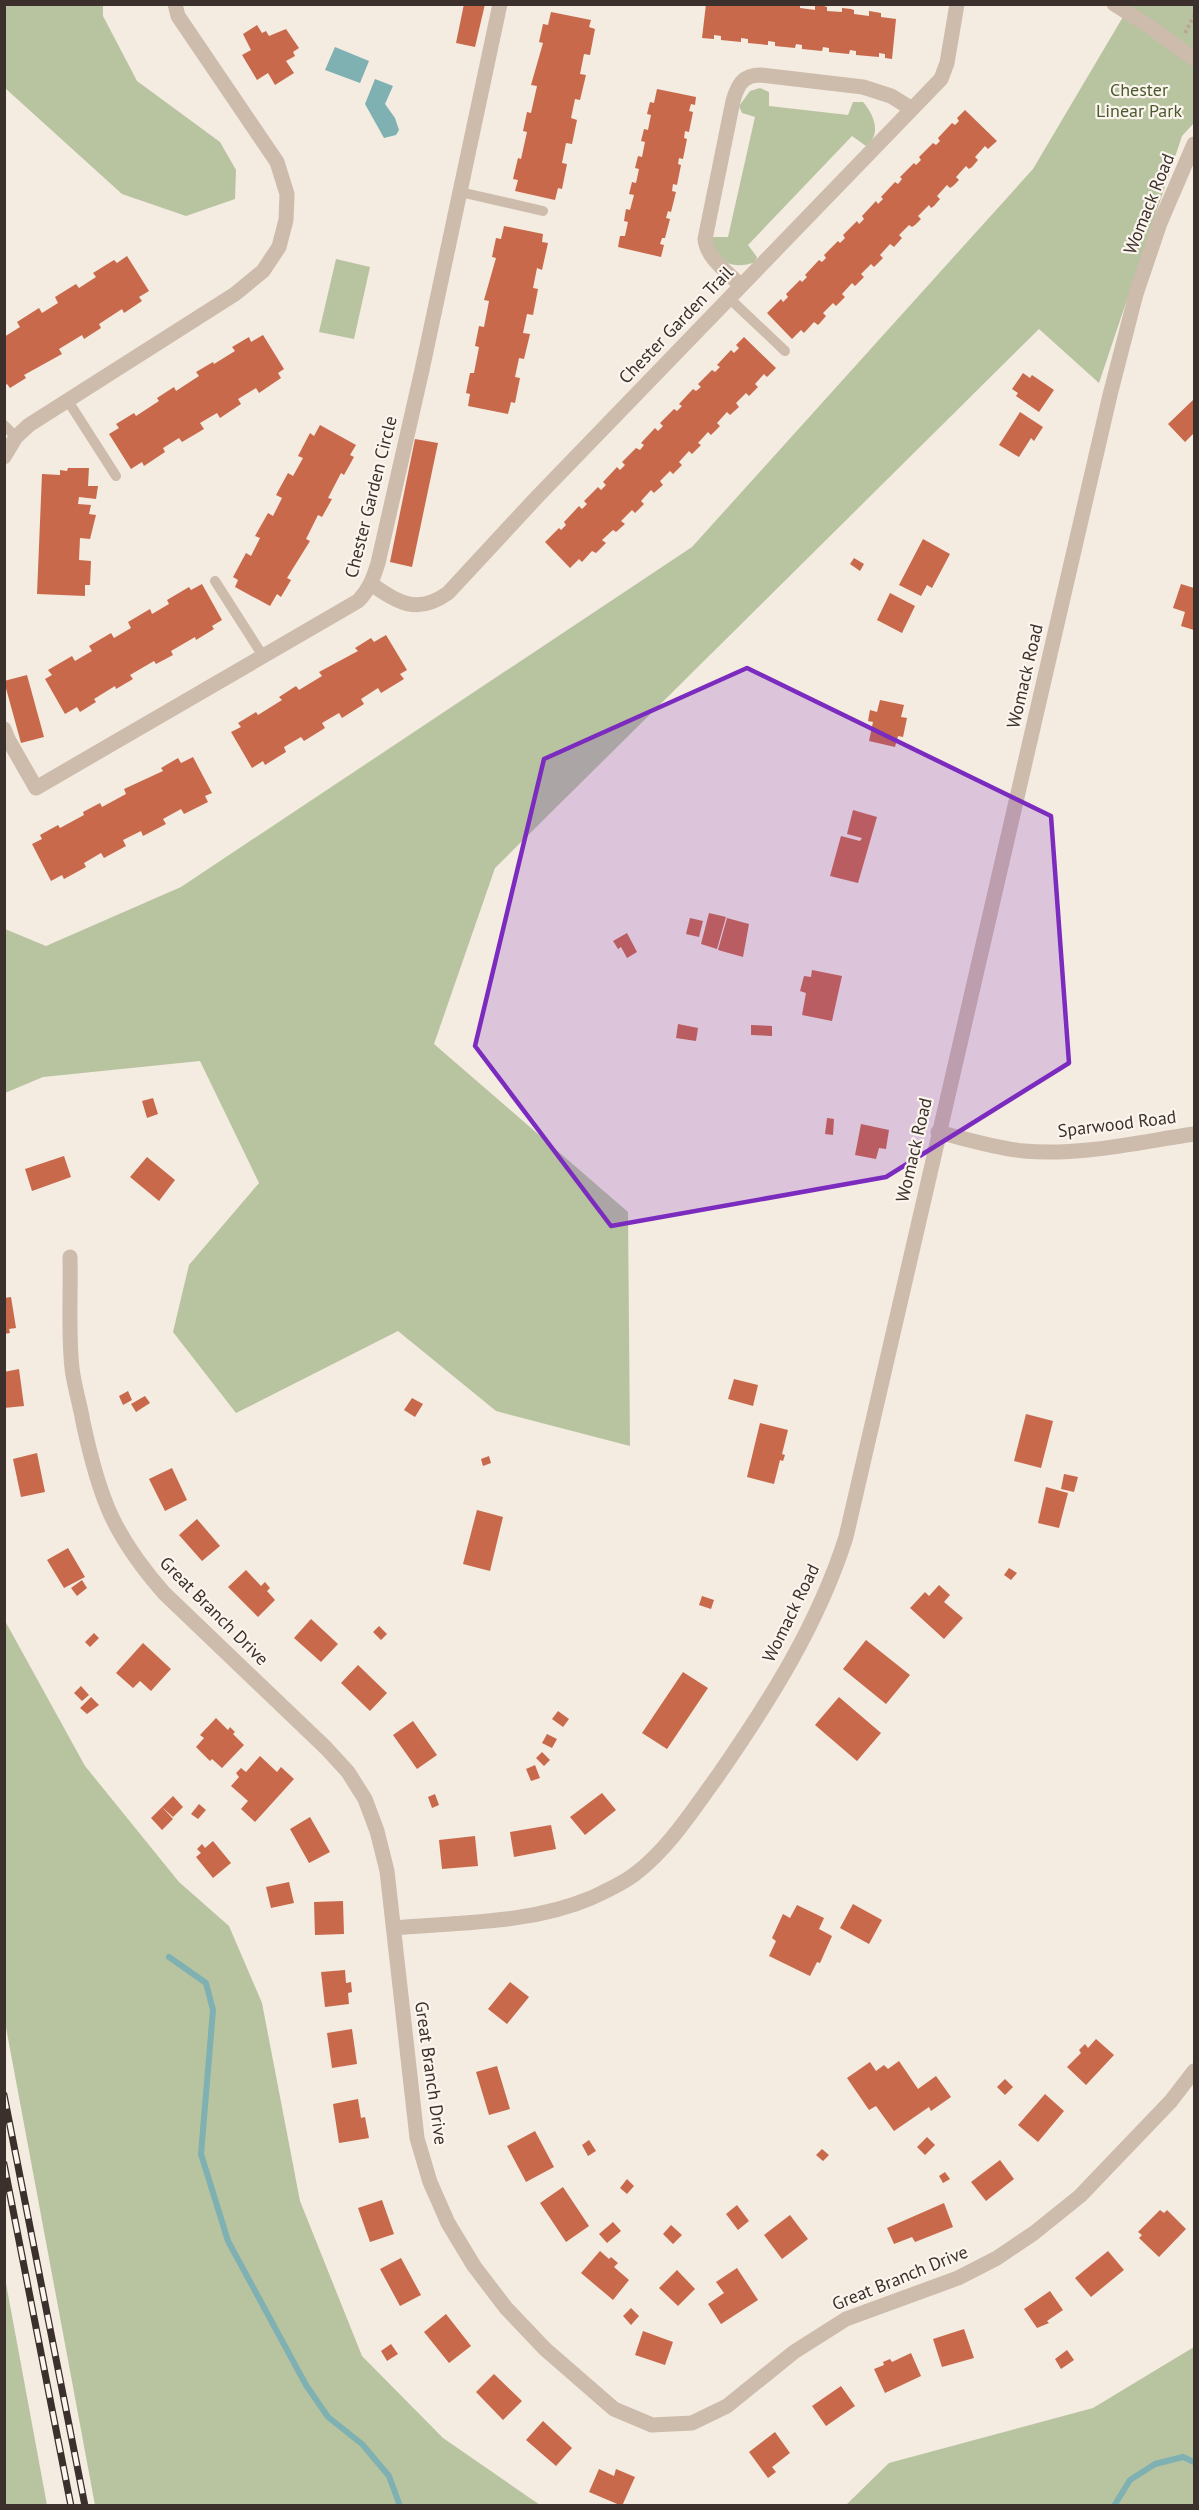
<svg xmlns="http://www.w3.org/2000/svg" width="1199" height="2510" font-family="'PT Sans',sans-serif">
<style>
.green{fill:#b8c4a0}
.water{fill:#7fb0b2}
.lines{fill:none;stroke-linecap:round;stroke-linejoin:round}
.stream{stroke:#7fb0b2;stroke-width:6}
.building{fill:#c8694b}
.path{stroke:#b9a596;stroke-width:4;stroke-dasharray:3 3;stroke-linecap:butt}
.lane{stroke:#cdbbac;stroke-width:10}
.street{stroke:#cdbbac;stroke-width:15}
.rail-casing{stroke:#3b302b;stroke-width:7}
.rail{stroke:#fbf5ee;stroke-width:4.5;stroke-dasharray:14;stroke-linecap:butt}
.marked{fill:#7b2cbf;fill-opacity:0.2;stroke:#7b2cbf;stroke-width:4.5;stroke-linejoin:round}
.labels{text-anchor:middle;stroke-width:4.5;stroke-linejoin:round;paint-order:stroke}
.park-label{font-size:18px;fill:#4a5a2e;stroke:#fbf5ee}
.street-label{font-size:18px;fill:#3b302b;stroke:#fbf5ee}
</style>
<rect width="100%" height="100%" fill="#f4ebe1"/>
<path class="green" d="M5,4L103,5V16L137,81L220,142L236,170L235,199L186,216L122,194L5,88Z
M1130,5H1194V123L1182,136L1099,383L1039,329L495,868L434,1044L628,1212L630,1446L496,1411L398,1331L236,1413L173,1332L189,1265L259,1183L200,1061L43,1077L5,1093V929L46,946L181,887L692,547L1033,169Z
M760,88L769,92V106L848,115L853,102H863C874,114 882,135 866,146L852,136L748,245L757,257L755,262C733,271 712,261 711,237H728L755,117L742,113L739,106L750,91Z
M336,259L370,267L354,339L319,332Z
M4,1619L85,1766L179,1882L229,1926L262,2003L300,2201L362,2356L443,2438L540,2505H95L5,2022Z
M4,2278H5L47,2505H5Z
M1194,2347V2505H846L889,2463L1093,2408Z"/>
<path class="water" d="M335,47L369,61L360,83L325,70Z
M375,79L393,86L385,104L395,118L399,130L396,135L384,138L365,104Z"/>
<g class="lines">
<path class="stream" d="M169,1957L206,1983L213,2010L201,2154L228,2241L306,2385L328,2417L362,2444L389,2476L400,2506
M1114,2506L1130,2480L1155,2464L1183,2457L1194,2462"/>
</g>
<path class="building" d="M464,4H485L475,47L456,43Z
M706,4L787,6L788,4H800V8L815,10V5L824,6L827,7V11L842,12V8L851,9L854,10V14L869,16V11L881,13V17L896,19L892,59L885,58V54L879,53V57L856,55V51L850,50L849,54L829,52V48L823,47L822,51L802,49V45L796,44L795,48L775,46V42L768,41V45L748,43V39L741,38V42L721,40V36L714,35V39L702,38Z
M551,12L591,20L589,27L595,29L590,55L584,54L580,74L586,75L580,100L575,99L571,118L577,120L572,144L566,143L562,163L567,164L562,189L558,188L555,200L515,191L518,180L513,179L518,158L521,159L527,132L523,131L527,112L531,113L537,86L531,85L543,43L539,42L543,24L548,25Z
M257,25L262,33L266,31L269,36L286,29L299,48L293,52L295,56L286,61L294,73L275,85L268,73L257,80L242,55L251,50L243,34Z
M657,89L696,97L695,105L691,104L689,111L693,112L689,132L685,131L684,138L687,139L683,159L679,158L678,164L681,165L677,185L673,184L672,191L676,192L671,212L668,211L666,218L670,219L665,238H662L660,244L664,245L661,257L618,247L620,236H625L628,222L624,221L626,209L630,210L634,195L629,194L632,182L636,183L639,169L635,168L638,156L642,157L645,142L641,141L644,129L648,130L651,115L647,114L650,102L654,103Z
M965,110L997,141L988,149L985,146L975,157L978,160L972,167L969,169L966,166L956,177L959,180L953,186L950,188L947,185L937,196L940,199L934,206L931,208L929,205L918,216L921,219L915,225L912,227L909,225L899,235L902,238L894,247L890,244L880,255L883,258L874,267L871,264L861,274L864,277L855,286L852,283L842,294L845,297L836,306L833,303L823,313L826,316L820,323L818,325L814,322L804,333L801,330L792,339L767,313L781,299L783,302L788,297L786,294L800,280L802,282L807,277L805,275L819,260L822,262L826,258L824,255L838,241L840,243L845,238L843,235L857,221L859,224L864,219L862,216L876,201L878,204L883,199L881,197L895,182L898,184L902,179L900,177L914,163L916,165L921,160L919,157L933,143L936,145L940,141L938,138L952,123L955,125L959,121L957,118Z
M504,226L543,234L542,242L548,243L542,270L537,268L533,288L538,289L533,315L527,314L523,333L530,334L524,359L519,358L515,377L520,378L515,403L511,402L508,414L468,406L470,394L466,393L470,373H474L479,347L475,346L479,326L484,327L489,301L484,300L496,258L492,257L496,238L501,239Z
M127,256L149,291L139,297L142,301L124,313L122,309L99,324L101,328L84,339L82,335L59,349L62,354L24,375L26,378L10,388L7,384L4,386V337L20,327L17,322L39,308L42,313L58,303L55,297L76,284L79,288L96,277L93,273L114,260L117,263Z
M263,335L284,369L278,373L281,378L259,393L256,388L238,399L241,404L220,418L217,413L200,423L204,429L182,442L179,438L163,448L165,452L144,466L142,462L131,469L109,434L119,428L116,424L134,413L136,416L159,401L157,398L174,387L176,391L199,376L196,372L213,362L214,364L235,351L232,347L249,337L251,342Z
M744,337L776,368L767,377L764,374L755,384L758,387L749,396L746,393L736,403L739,407L730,415L727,412L717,423L720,426L711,435L708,432L698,443L701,445L692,454L689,451L679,462L682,465L673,474L670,471L660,481L663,485L656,491L654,493L651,490L641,501L644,504L635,513L632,510L621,521L625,524L616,532L613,530L602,540L606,543L596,553L592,551L582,562L579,559L570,568L545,542L559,528L561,530L566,525L564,522L579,506L582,509L587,504L584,501L598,487L601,490L606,485L603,482L617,467L620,470L625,465L622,462L636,448L640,450L644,445L641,443L655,428L658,431L663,426L660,423L674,409L677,411L682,406L679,404L693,389L696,391L701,387L698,384L712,370L715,372L720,367L717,365L731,350L734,353L739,348L736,345Z
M1023,373L1030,378L1032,375L1054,390L1039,412L1016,396L1018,393L1012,389Z
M1193,400L1194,433L1185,442L1168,424Z
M1020,412L1043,427L1034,441L1031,438L1019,457L999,445Z
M320,425L356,445L350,455L354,457L344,475L341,473L328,498L332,499L322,517L318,515L306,539L310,541L287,578L291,580L281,597L277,594L270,606L235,587L238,580L233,577L246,553L251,556L260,538L255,536L268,513L273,516L282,498L276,495L288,473L293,476L303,458L298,456L310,433L314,436Z
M415,439L438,443L412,567L390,562Z
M68,468H89L88,486H98L96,499L79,497L78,504L91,505L89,514L96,515L90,539L80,538L79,560L91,561L90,585H85V596L37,594L42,474L60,475V470L67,471Z
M923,539L950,554L932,588L927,585L921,596L899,585Z
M854,558L864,564L860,571L850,564Z
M202,584L222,620L212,626L214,629L196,640L195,637L171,651L173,655L156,664L154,661L130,675L133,679L116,689L115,686L94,699L96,702L80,712L77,707L65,714L45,679L52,675L48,670L72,656L75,661L92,651L89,646L111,633L114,638L131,628L128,622L150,609L152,614L169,604L167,600L189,587L191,590Z
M1181,584L1194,588V630L1181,626L1185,612L1173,608Z
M890,593L915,606L902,633L877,620Z
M386,635L407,670L400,674L404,679L381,693L378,688L361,699L364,704L342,718L339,713L322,723L325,728L304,741L301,737L284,747L286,752L265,765L263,761L252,768L231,732L241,727L238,723L256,712L258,715L282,700L279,697L296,686L299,690L322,676L319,672L358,651L355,648L371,638L374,642Z
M27,675L44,737L21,743L4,681Z
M880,700L904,705L901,717L907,718L903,737L898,736L895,747L869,741L873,722L868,721L870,710L877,712Z
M193,757L212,793L205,796L208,802L184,814L181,809L163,819L166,824L143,836L141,831L123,840L126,846L104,858L101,853L84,863L86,867L64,879L62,875L51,881L32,844L42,839L40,835L58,825L60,828L84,815L83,812L100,803L102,807L126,794L124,789L163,771L161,768L178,758L181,763Z
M853,810L877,817L858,883L830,876L841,836L860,841L862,838L847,834Z
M709,913L726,917L717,949L701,944Z
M690,918L703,921L699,937L686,934Z
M727,918L749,924L743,957L718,950Z
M627,933L637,952L627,958L621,947L618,949L613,941Z
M812,970L842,976L832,1021L802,1015L806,993L800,991L804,976L811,977Z
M678,1024L698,1028L696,1041L676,1038Z
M751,1025L772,1026V1036L751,1035Z
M153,1098L158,1114L147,1118L142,1101Z
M827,1118L834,1119L833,1135L825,1134Z
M861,1124L889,1130L886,1149L879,1148L876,1159L855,1155Z
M64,1156L71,1177L32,1191L25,1169Z
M147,1157L175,1180L159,1201L130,1177Z
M11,1297L16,1328L9,1329L10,1333L4,1334V1298Z
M19,1369L24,1406L4,1408V1372Z
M734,1379L758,1385L753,1406L728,1399Z
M128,1391L132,1400L123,1405L119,1396Z
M145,1396L150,1403L136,1412L131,1404Z
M412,1398L423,1404L415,1417L404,1410Z
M1026,1414L1053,1421L1041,1468L1014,1461Z
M760,1423L788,1430L782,1454L785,1455L783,1461L780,1460L774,1484L747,1477Z
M37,1453L45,1492L21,1497L13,1459Z
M489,1456L491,1463L483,1466L481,1459Z
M172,1468L187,1500L165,1511L149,1479Z
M1064,1474L1078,1477L1074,1492L1061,1489Z
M1046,1487L1068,1493L1059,1528L1038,1523Z
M477,1510L503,1517L490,1571L463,1564Z
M197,1519L220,1546L202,1561L179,1535Z
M68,1548L85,1577L64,1588L47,1560Z
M1009,1568L1017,1573L1011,1580L1004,1575Z
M246,1570L261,1586L265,1582L270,1588L267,1591L275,1600L258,1617L228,1587Z
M82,1580L87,1588L77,1596L71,1588Z
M939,1585L950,1595L944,1602L963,1618L944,1639L910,1608L925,1592L929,1596Z
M702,1596L714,1600L711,1609L699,1605Z
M311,1619L338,1644L321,1662L294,1638Z
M379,1626L387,1634L381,1640L373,1632Z
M94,1633L99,1638L90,1647L85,1642Z
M866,1640L910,1675L886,1704L843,1669Z
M143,1643L171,1669L151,1691L140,1681L133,1688L116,1673Z
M358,1665L387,1693L370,1711L341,1683Z
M683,1672L708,1688L667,1749L642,1733Z
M81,1686L89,1695L82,1701L74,1693Z
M91,1697L99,1705L87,1714L80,1708Z
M839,1697L881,1733L857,1761L815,1725Z
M558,1711L569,1719L563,1727L552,1719Z
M216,1718L228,1730L230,1727L235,1732L233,1734L244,1745L222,1768L212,1759L210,1761L196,1747L204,1738L200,1735Z
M413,1721L437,1755L417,1769L393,1735Z
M547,1734L557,1739L552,1748L542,1743Z
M542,1752L550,1760L544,1766L536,1758Z
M260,1756L277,1772L281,1767L294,1779L255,1822L241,1809L248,1801L231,1786L239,1777L236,1773L241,1768L246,1772Z
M535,1765L540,1778L531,1781L526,1769Z
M602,1793L616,1810L585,1835L570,1817Z
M435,1794L439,1805L432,1808L428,1797Z
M173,1796L183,1807L173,1817L162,1807Z
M199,1804L206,1810L198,1819L191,1814Z
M162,1807L173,1819L162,1830L151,1818Z
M310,1817L330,1852L309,1863L290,1829Z
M551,1825L556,1849L514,1857L510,1832Z
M475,1836L478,1866L442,1869L439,1840Z
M213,1841L231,1863L213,1878L196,1857L201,1853L197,1849L202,1844L205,1848Z
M289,1882L294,1903L271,1908L266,1887Z
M343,1901L344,1934L315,1935L314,1902Z
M853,1904L882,1920L869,1944L840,1928Z
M797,1905L824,1918L819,1929L832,1936L820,1963L817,1962L810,1976L769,1956L776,1941L772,1938L783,1914L790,1918Z
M345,1970L346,1983L351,1982L352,1992L348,1993L349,2004L325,2007L321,1972Z
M510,1982L529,1997L507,2024L488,2009Z
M352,2029L357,2064L332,2068L327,2033Z
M1096,2039L1114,2055L1086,2085L1067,2067L1081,2053L1079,2050L1085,2044L1088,2048Z
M899,2061L918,2089L936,2076L951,2097L931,2111L929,2107L894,2131L876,2106L869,2110L847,2078L870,2062L876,2071L884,2065L888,2069Z
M497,2066L510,2109L489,2115L476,2072Z
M1005,2079L1013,2087L1005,2095L997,2087Z
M1045,2094L1064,2111L1038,2142L1018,2125Z
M358,2099L361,2118L365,2117L369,2138L339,2143L333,2104Z
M535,2131L554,2167L526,2182L507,2146Z
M927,2137L935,2145L925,2155L917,2147Z
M589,2140L596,2151L588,2156L582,2145Z
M822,2149L829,2155L823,2161L816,2155Z
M1000,2160L1014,2179L986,2201L971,2182Z
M945,2172L950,2179L943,2183L939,2176Z
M627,2179L634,2186L627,2194L620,2188Z
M563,2187L589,2226L566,2242L540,2203Z
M382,2200L394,2234L370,2242L358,2208Z
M944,2203L953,2227L915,2242L912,2237L894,2244L887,2228Z
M737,2205L749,2221L738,2230L726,2214Z
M1160,2210L1164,2213L1167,2210L1186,2229L1159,2257L1139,2238L1142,2235L1138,2232Z
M790,2215L808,2239L782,2259L764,2235Z
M613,2222L621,2231L607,2243L599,2234Z
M671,2225L682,2235L673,2244L663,2234Z
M600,2251L609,2259L611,2257L618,2263L614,2267L629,2280L613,2300L581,2273Z
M1108,2251L1124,2270L1091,2297L1075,2278Z
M401,2258L421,2295L400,2306L380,2269Z
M737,2268L758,2300L721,2324L708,2304L724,2293L716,2282Z
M677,2270L695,2289L678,2306L659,2288Z
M1050,2291L1063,2310L1047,2321L1049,2323L1037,2328L1024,2309Z
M631,2308L639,2316L631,2325L623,2316Z
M446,2314L471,2346L449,2363L424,2332Z
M964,2329L974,2358L942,2367L933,2339Z
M643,2331L673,2342L665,2365L635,2355Z
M391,2344L398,2354L387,2361L381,2351Z
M1067,2350L1074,2360L1061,2369L1055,2359Z
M911,2353L921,2376L885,2393L874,2369L884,2365L883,2362L890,2359L892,2362Z
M494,2374L522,2401L503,2420L476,2392Z
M841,2386L855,2406L826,2426L812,2406Z
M543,2421L572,2448L556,2466L526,2440Z
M775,2432L790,2453L772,2467L776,2472L768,2478L749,2452Z
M599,2469L614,2476L616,2469L635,2477L622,2506L589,2492Z"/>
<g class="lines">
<path class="path" d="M1185,33L1194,16"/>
<path class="lane" d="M460,192L543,211
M729,298L785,351
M68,401L116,476
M4,425L16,437
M215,581L263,656"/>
<path class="street" d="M1114,4L1149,26L1194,59
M741,286C728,272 707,259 705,239L733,101C738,84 743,75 761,75L863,87L891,96L912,109
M4,457L16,437L29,425L235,294L263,271L279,247L286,220L287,194L277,162L178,16L175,4
M371,584C399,603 417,615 448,593L537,497L941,79L947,63L957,4
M4,729L8,739L36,788L358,601C369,590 373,579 378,563L422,370L500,4
M938,1132C966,1139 995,1148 1024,1151C1081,1156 1139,1142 1194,1134
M70,1257C71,1293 68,1331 72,1368C74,1386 80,1404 83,1422C99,1497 113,1535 164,1593L326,1748L348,1772L365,1799L377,1831L387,1871L417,2138L430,2182L448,2223L474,2266L506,2308L545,2349L614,2409L652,2425L692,2423L727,2406L794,2352L846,2319L958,2278L997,2258L1034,2233L1080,2196L1171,2101L1194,2071
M394,1928C459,1922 530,1924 591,1898C606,1891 622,1884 635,1874C669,1848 692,1811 717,1777C769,1702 818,1625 846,1537L1110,395L1136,294L1160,223L1194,144"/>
<g class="rail-casing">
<path id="rail" d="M4,2095L85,2506
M4,2164L71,2506"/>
</g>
<use href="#rail" class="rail"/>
</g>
<path class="marked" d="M747,668L1051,816L1069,1063L886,1177L611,1226L475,1046L544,759Z"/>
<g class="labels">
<g class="park-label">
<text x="1139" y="96">Chester<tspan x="1139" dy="21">Linear Park</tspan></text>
</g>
<g class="street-label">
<text transform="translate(1149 204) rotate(-68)" y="6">Womack Road</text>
<text transform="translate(676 325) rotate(-46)" y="6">Chester Garden Trail</text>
<text transform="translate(371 497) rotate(-76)" y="6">Chester Garden Circle</text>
<text transform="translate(1025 676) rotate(-77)" y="6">Womack Road</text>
<text transform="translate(1117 1124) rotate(-7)" y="6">Sparwood Road</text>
<text transform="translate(914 1150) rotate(-77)" y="6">Womack Road</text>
<text transform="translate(214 1611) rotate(45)" y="6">Great Branch Drive</text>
<text transform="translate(791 1613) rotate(-64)" y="6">Womack Road</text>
<text transform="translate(431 2073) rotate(82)" y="6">Great Branch Drive</text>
<text transform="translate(900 2278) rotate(-22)" y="6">Great Branch Drive</text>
</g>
</g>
<rect width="1199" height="2510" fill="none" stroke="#3b302b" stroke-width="12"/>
</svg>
